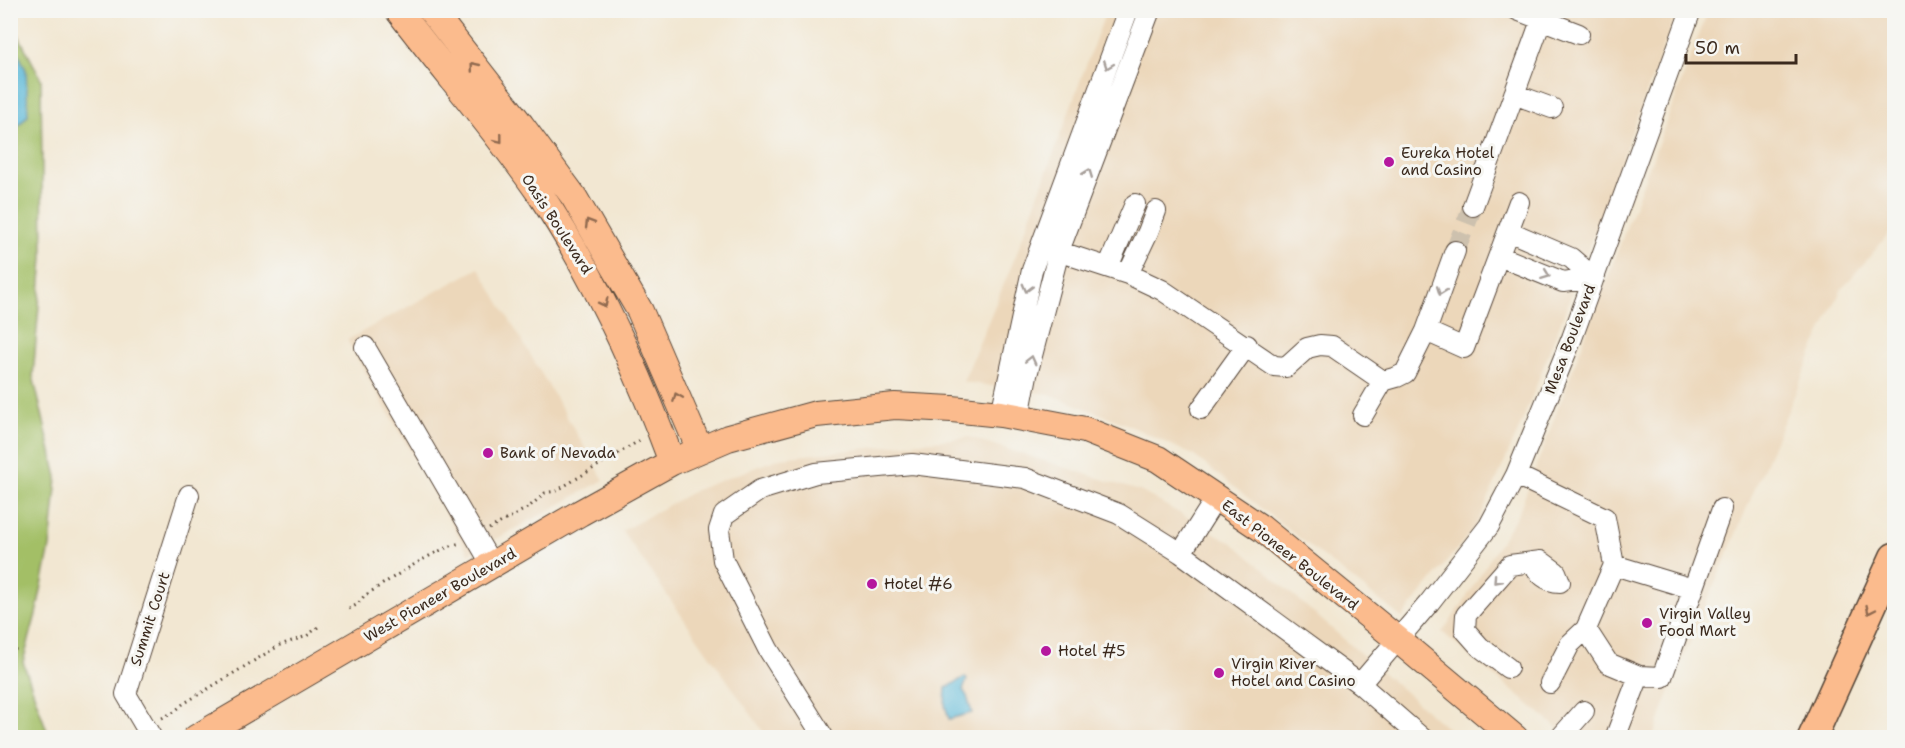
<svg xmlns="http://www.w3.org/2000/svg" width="1905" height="748" font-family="'Shantell Sans',sans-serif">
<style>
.built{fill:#ecd7ba}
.green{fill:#a3bf66;stroke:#6f7442;stroke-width:1.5}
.water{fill:#5ab8d8;stroke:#4a717b;stroke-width:1.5}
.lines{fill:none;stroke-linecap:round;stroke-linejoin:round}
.minor-tunnel{stroke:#cdc1ae;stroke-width:20;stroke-dasharray:20 10;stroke-linecap:butt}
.minor-casing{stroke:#564639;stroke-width:22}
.major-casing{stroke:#564639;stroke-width:28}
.highway-casing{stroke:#564639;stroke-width:31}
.path{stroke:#564639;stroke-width:3;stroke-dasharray:1.5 4.5;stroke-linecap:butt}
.minor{stroke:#fff;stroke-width:20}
.major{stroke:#fbbb8d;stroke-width:26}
.highway{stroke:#fbbb8d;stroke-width:28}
.oneway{stroke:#a79f9a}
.oneway2{stroke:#916b50}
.poi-dot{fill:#b5179e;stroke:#f6f6f2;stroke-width:2}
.labels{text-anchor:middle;stroke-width:6;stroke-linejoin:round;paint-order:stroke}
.poi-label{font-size:15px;fill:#3b2a1e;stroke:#f6f6f2;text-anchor:start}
.street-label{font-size:15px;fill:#3b2a1e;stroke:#f6f6f2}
</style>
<rect width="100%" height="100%" fill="#f6f6f2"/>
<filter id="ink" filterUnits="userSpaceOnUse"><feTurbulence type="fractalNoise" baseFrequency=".0167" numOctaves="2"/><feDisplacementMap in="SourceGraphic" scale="12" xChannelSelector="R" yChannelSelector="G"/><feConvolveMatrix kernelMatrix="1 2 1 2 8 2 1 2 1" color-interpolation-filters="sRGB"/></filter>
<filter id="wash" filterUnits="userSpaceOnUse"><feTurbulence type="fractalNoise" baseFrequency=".008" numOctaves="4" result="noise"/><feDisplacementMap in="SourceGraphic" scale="24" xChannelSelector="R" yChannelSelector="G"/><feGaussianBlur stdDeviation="1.35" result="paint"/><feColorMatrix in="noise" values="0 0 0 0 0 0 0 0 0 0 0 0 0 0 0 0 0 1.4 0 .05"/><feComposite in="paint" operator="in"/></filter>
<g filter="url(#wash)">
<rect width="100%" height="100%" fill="#f2e7d2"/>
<path class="built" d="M1106,11H1677L1586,256L1523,420L1477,524L1402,618L1193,455L1126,424L1049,394L963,382L1016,255Z
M1708,11H1894V228L1841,290L1819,337L1672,685L1653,737H1568L1442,632L1461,606L1519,512Z
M479,268L604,480L469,554L347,340Z
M969,437L1142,492L1234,544L1457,737H767L622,531L696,490L780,458Z"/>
<path class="green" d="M10,19L41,79L43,258L33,376L57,477L50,547L36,614L23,662L49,737H11Z"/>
<path class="water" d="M11,38L26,70L28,115L18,126L11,127Z
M965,677L967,680L963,690L967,696L972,713L949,719L945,705L946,688Z"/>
</g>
<g filter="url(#ink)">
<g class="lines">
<path class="minor-tunnel" d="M1455,251L1473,206"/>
<g class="minor-casing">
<path id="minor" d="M1517,10L1579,34
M1514,94L1552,108
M1473,206L1545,10
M1508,231L1571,258L1594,278
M1048,248L1128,274L1162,290L1274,366L1286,367L1307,348L1320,345L1332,346L1383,381
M1499,256L1563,282L1594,278
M1108,267L1135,204
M1128,274L1148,232L1156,211
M1426,331L1464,348L1519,202
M365,347L492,565
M1201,409L1247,345
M1001,414L1032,270L1128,10
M1363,415L1383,381L1397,377L1405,373L1426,331L1455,251
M1019,417L1027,375L1059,251L1150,10
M1516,475L1605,518L1614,565
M1216,498L1181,553L1360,684L1429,603L1489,526L1516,475L1572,338L1691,10
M1508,668L1480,647L1465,630L1466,615L1510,565L1541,561L1556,572L1560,582C1546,582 1539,574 1532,562
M1639,676L1608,663L1586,629L1614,565L1693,589
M1550,683L1570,644L1586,629
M1360,684L1422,738
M1617,733L1639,676L1662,677L1722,509
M152,738L126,694L189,495
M824,738L768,649L723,560L719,530L724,515L760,490L816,473L912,464L1025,478L1119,514L1181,553
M1560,738L1584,711"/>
</g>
<g class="major-casing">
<path id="major" d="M398,10C445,72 496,130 540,194C596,278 637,368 672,462
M431,10L521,125L574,197L640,311L700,450
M196,738L580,513L672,462L728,438L816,414L895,406L952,409L1001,414L1085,430L1158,459L1261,528L1397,639L1515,738"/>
</g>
<g class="highway-casing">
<path id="highway" d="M1812,738L1894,557"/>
</g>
<path class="path" d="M489,529L529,507L545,493L556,491L642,439
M349,609L358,604L364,596C388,581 436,548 461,543
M10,632C15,641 19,649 10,658
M162,718L174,712L183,704L280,645L307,636L318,627"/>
<use href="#minor" class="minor"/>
<use href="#major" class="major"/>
<use href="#highway" class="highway"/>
</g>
<defs><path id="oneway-chevron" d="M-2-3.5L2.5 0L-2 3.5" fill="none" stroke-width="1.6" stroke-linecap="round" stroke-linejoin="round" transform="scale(1.5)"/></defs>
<g class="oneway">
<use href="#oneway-chevron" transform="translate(1108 65) rotate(111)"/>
<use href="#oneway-chevron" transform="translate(1088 173) rotate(-69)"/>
<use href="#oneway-chevron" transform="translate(1546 275) rotate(21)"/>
<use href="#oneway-chevron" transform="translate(1027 288) rotate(105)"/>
<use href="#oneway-chevron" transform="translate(1441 291) rotate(110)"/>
<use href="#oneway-chevron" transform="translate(1031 360) rotate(-76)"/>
<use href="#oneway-chevron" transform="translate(1497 580) rotate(132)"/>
</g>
<g class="oneway2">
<use href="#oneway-chevron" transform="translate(474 66) rotate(-129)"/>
<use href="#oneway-chevron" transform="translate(499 139) rotate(52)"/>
<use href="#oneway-chevron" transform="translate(589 223) rotate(-121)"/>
<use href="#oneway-chevron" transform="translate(604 303) rotate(63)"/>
<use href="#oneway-chevron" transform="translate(677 397) rotate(-113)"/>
<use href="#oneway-chevron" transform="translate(1870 610) rotate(115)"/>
</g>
</g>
<g class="poi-dot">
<circle cx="1389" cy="162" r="6"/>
<circle cx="488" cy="453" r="6"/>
<circle cx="872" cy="584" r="6"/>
<circle cx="1647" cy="623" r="6"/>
<circle cx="1046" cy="651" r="6"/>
<circle cx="1219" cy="673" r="6"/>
</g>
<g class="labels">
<g class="poi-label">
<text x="1401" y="158">Eureka Hotel<tspan x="1401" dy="17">and Casino</tspan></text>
<text x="500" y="458">Bank of Nevada</text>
<text x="884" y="589">Hotel #6</text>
<text x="1659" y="619">Virgin Valley<tspan x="1659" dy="17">Food Mart</tspan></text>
<text x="1058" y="656">Hotel #5</text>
<text x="1231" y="669">Virgin River<tspan x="1231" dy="17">Hotel and Casino</tspan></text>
</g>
<g class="street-label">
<text transform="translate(557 224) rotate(57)" y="5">Oasis Boulevard</text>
<text transform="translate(1570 339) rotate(-69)" y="5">Mesa Boulevard</text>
<text transform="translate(1290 555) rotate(38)" y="5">East Pioneer Boulevard</text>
<text transform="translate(440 595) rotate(-30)" y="5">West Pioneer Boulevard</text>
<text transform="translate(150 619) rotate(-72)" y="5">Summit Court</text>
</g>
</g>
<rect width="1905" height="748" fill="none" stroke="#f6f6f2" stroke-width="36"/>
<path d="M1686 54v9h110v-9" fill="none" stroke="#3b2a1e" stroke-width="3"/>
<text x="1695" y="54" font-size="18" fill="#3b2a1e" stroke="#f6f6f2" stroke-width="4.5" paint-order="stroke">50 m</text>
</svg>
